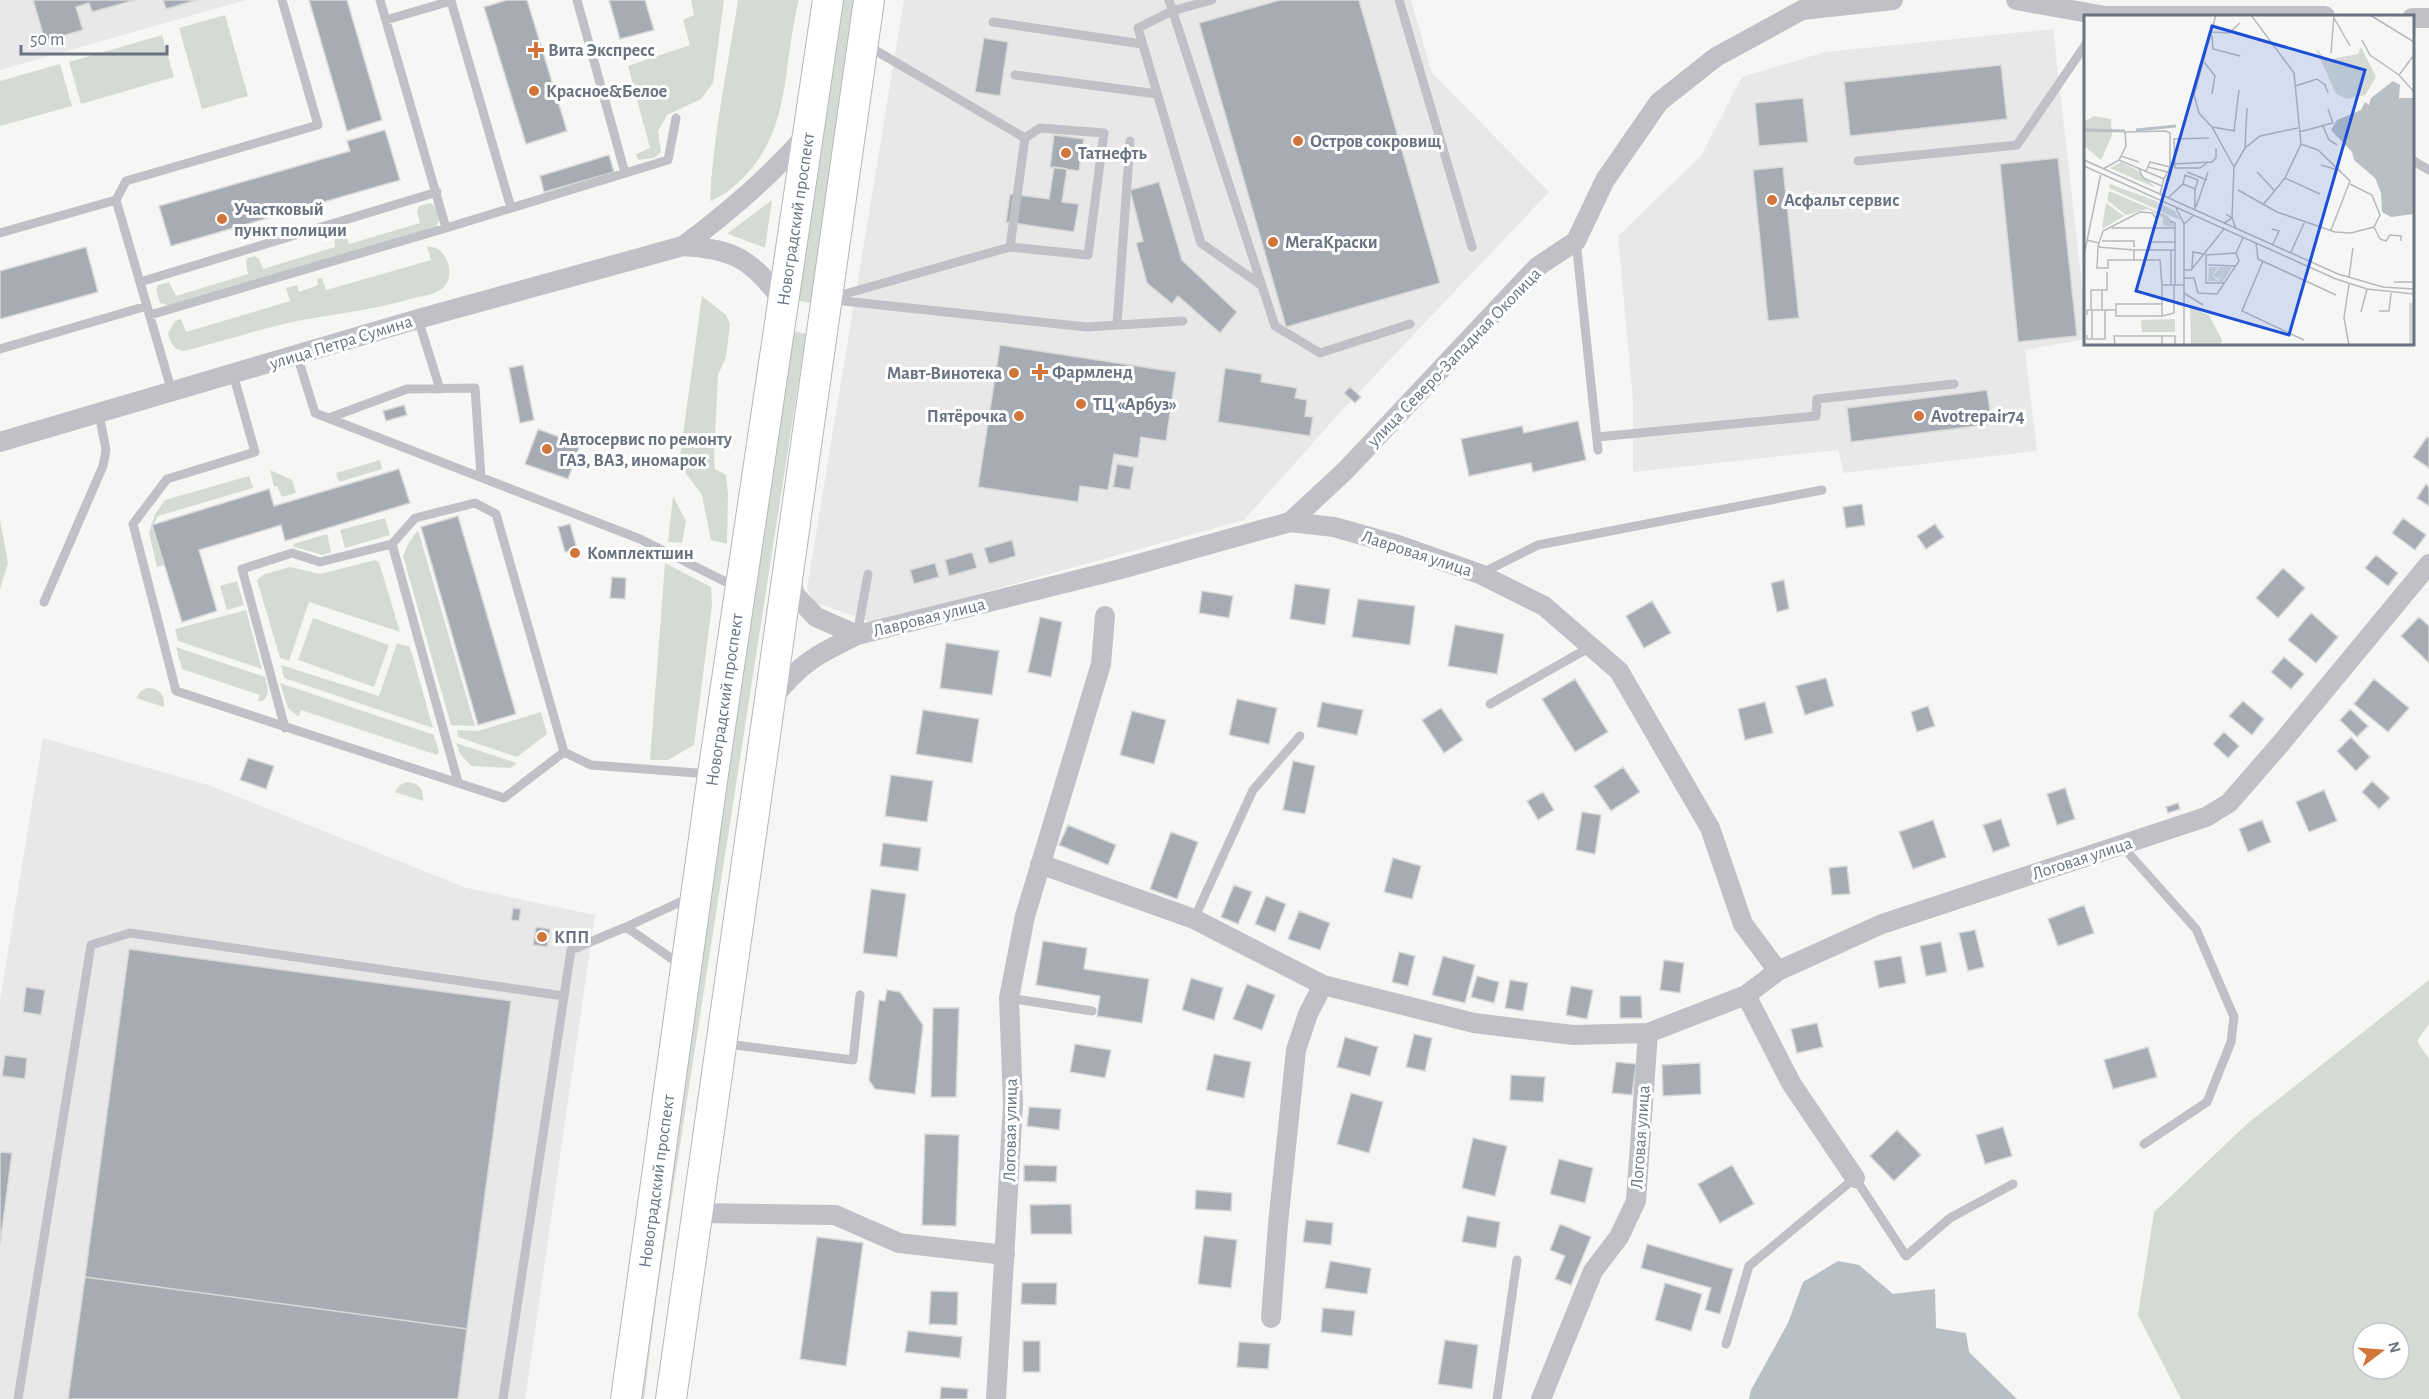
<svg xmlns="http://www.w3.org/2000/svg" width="2429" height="1399" font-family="'Alegreya Sans',sans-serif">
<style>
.built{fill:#e7e8e7}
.green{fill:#d5dbd4;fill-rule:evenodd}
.water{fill:#b8c0c6}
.building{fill:#a7acb4;stroke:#d8d8d7;stroke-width:1.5}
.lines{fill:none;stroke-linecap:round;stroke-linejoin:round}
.primary-casing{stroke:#b5b7bc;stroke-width:32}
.service{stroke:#bfc1c6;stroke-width:9}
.minor{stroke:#bfc1c6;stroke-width:20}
.primary{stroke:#fff;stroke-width:30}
.poi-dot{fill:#d1763a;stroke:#fff;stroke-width:2}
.labels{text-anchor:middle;stroke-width:6;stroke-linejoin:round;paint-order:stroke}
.poi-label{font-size:18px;font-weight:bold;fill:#697382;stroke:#fff;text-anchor:start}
.street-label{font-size:18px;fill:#697382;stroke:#fff}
.inset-river{fill:none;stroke:#b8c0c6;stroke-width:3}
.inset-road{fill:none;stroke:#b6babf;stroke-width:1.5}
.view{fill:#1d4ed8;fill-opacity:0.15;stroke:#1d4ed8;stroke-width:3}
.inset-edge{fill:none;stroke:#697382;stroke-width:3}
</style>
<rect width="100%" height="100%" fill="#f6f7f4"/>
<path class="built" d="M0,0H246L0,70Z
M904,0H1411L1432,73L1549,192L1344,408L1244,520L873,623L814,602L807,589Z
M2053,29L2085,312L2086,339L2025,350L2037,451L1844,473L1838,450L1633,472V401L1618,236L1701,156L1742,77L1825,52Z
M43,738L208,785L467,888L595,915L525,1399H0V1000Z"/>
<path class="green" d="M691,0H724L713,83L701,99L667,115L658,131L661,152L654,158L638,160L636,154L650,148L628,66L690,45L683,20L694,15Z
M738,0H799C782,63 793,126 744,177C735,186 722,197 710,201C713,133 728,67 738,0Z
M839,0H854L811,303L796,300Z
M225,15L248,96L202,109L179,28Z
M162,35L174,77L81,104L69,62Z
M60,64L72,106L0,126V81Z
M772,200L765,248L728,234V233Z
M430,203L435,206L439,219L437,226L170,306L160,303L156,290L158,285L169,282L176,296L248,274L246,263L247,258L255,256L259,259L263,269L335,247L334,232L341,230L346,233L349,244L420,223L417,212L419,206Z
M427,247C448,244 458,280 440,290C433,295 422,296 414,298C365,313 313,315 264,329C238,336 211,344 184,351C173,350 171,343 168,333L175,321L181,319L186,332L290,301L286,288L297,285L299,292L318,285L317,279L322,278L326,290L431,260Z
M702,296L726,315L730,324L726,357L718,375L714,457L715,469L726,475L728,494L727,544L711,540L702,495L679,464Z
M788,330L806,334L657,1293L644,1399H628Z
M380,460L382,469L339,482L336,473Z
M270,470L292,480L296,493L282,497L277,486L274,487Z
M249,476L253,488L158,516L153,525L165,565L157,567L149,533L155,514L165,500Z
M673,496L686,521L682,543L668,542Z
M385,518L390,535L345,548L340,530Z
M0,520L8,563L0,589Z
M418,530L475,726L451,725L403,556L408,544Z
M327,534L331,552L323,555L294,547L293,544Z
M375,560L379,562L400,632L309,602L289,661L280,658L257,580L265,574L290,567L320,574Z
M665,563L711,587L712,605L694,745L668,760H650Z
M237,581L244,605L227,610L220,586Z
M246,610L262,669L178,641L175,629Z
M313,618L389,645L374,687L298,660Z
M397,643L410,647L433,728L284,678L281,665L379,696Z
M176,647L265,677C267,687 271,693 263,701H258L260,695L182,669Z
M280,683L434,735L439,752L437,755L301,710L299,717L288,708Z
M147,688C160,688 165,695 164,707L136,698L141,691Z
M541,712L547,734L517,757L458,737L457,730L478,731Z
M456,743L517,763L511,768L471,766L460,754Z
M407,782C419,783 424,789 423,801L395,792L400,785Z
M2429,980V1024L2417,1041L2429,1059V1399H2181L2138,1315L2154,1212L2248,1123ZM2363,1333H2399V1369H2363Z"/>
<path class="water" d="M1838,1261L1859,1265L1893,1294L1935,1289L1936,1328L1966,1333L1969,1352L2017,1399H1749L1751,1390L1788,1323L1803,1282Z"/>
<path class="building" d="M33,0H135L92,12L89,3L76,7L83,30L45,41Z
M163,0H197L166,9Z
M309,0H347L382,120L347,131Z
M507,0H527L567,131L526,144L484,7Z
M609,0H645L654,30L620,39Z
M1280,0H1359L1440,283L1286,327L1199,23Z
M984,38L1008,42L1000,96L975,92Z
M2001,65L2007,119L1850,136L1844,82Z
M1803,98L1808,142L1759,146L1755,103Z
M385,130L400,180L171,246L159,206L350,151L347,141Z
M1054,135L1084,139L1079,171L1050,167Z
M609,155L614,172L544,192L540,176Z
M2058,158L2077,336L2018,342L2000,164Z
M1054,167L1067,169L1062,202L1079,204L1074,232L1006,222L1010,194L1049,199Z
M1783,167L1799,318L1768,321L1753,170Z
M1159,182L1182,260L1237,312L1220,333L1178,296L1172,304L1147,283L1136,243L1143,241L1130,190Z
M86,247L98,292L0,319V271Z
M1000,345L1176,372L1166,441L1141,437L1138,458L1114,454L1108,490L1080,486L1078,502L978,487Z
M523,365L534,420L520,423L509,368Z
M1225,368L1262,374L1261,382L1297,388L1295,398L1307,400L1305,416L1313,417L1310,436L1218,422Z
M1350,387L1361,397L1355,403L1344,393Z
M1987,390L1992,424L1851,442L1847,408Z
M404,405L407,415L386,421L383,411Z
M1578,421L1586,460L1533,472L1531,463L1469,476L1461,439L1522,426L1524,433Z
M538,429L580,445L568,479L525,464Z
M2427,437L2429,438V468L2413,457Z
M1117,464L1134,467L1130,490L1113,487Z
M399,469L410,503L285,541L281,525L199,550L217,611L182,622L152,525L269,489L274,506Z
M2426,484L2429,487V506L2417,498Z
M1862,504L1865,525L1846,528L1843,507Z
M458,516L516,714L478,725L421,527Z
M2403,518L2426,535L2415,550L2392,533Z
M570,524L577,549L565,552L558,527Z
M1935,524L1944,537L1926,549L1917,536Z
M1012,540L1016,556L989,564L984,548Z
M972,552L977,568L949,576L945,560Z
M2376,555L2398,573L2388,586L2365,568Z
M935,563L939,577L914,584L910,570Z
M2283,568L2305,588L2278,618L2256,598Z
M612,577L626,578L625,599L610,598Z
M1784,580L1789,609L1777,612L1771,583Z
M1295,584L1330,589L1325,625L1290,619Z
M1202,591L1233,596L1229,618L1199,613Z
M1358,599L1415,606L1410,645L1352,637Z
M1652,601L1671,633L1644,648L1626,616Z
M2311,613L2338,637L2316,663L2288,640Z
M1040,617L1062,622L1051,677L1028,672Z
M2419,617L2429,626V663L2401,636Z
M1455,625L1504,634L1497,674L1448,666Z
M946,643L999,651L992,695L940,688Z
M2284,657L2304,674L2291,689L2271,672Z
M1826,678L1834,706L1805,715L1796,686Z
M1575,679L1608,732L1575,752L1542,699Z
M2374,679L2409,708L2388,732L2354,704Z
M1237,699L1277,708L1269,744L1229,735Z
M2243,701L2264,719L2252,735L2229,716Z
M1322,702L1363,710L1357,735L1317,727Z
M1765,702L1773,733L1745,740L1738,709Z
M1928,706L1935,726L1917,732L1911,712Z
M1441,708L1463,740L1444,753L1422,720Z
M2350,709L2368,726L2357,737L2340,720Z
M923,710L979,719L972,763L916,754Z
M1132,711L1166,720L1154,764L1120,755Z
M2224,732L2239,746L2228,758L2213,744Z
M2351,737L2370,757L2356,771L2337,751Z
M248,758L274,766L266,789L240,780Z
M1293,761L1315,766L1305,814L1283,810Z
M1623,767L1640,792L1611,811L1594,786Z
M891,775L933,781L927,822L885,816Z
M2372,781L2390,798L2379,809L2362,792Z
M2065,788L2075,819L2057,825L2047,794Z
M2324,790L2337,821L2309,832L2296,802Z
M1543,792L1554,810L1538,820L1527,801Z
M2178,803L2180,809L2168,813L2166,807Z
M1582,812L1601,815L1595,854L1576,850Z
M2001,819L2010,846L1993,852L1983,825Z
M1933,820L1946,857L1913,869L1899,832Z
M2262,820L2271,842L2248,852L2239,829Z
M1068,825L1116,845L1108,865L1059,845Z
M1171,832L1198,842L1177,899L1150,889Z
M883,843L921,848L918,871L880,866Z
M1393,858L1421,866L1412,899L1384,892Z
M1847,866L1850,894L1832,895L1829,868Z
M1234,885L1252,892L1238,924L1221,917Z
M871,889L906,894L897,957L863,953Z
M1266,896L1286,904L1275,932L1255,924Z
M2084,905L2094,933L2058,946L2048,919Z
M513,908L521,909L519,921L511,920Z
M1299,911L1330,923L1320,950L1288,939Z
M536,927L550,929L547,947L533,945Z
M1975,930L1984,967L1968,971L1959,933Z
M1043,941L1087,948L1084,969L1149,979L1142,1023L1097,1016L1100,996L1036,985Z
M1941,942L1947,972L1926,976L1920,946Z
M129,949L511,1001L467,1329L85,1277Z
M1399,952L1415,956L1408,986L1392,982Z
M1443,956L1475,965L1465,1003L1432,995Z
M1901,956L1906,983L1879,988L1874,961Z
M1664,960L1684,963L1680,993L1660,990Z
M1477,976L1499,982L1494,1003L1471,997Z
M1191,978L1223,988L1214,1020L1182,1010Z
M1510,980L1528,983L1523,1011L1505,1008Z
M1247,984L1275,995L1262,1030L1233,1019Z
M1571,986L1593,990L1587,1019L1566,1015Z
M26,987L45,990L41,1015L23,1012Z
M887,990L900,992L923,1025L915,1094L875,1089L869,1080L879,1000L885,1001Z
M1620,996H1641L1642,1018H1620Z
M933,1008H959L956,1097H931Z
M1817,1023L1823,1047L1797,1053L1791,1029Z
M1414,1034L1432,1038L1425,1071L1406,1067Z
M1345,1037L1378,1047L1370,1076L1337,1067Z
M1075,1044L1111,1050L1105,1078L1070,1072Z
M2148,1047L2157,1077L2113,1089L2104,1060Z
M1214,1054L1251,1062L1244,1098L1206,1090Z
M5,1055L27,1058L25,1079L2,1076Z
M1616,1062L1636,1064L1632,1095L1612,1093Z
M1700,1063L1701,1094L1663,1096L1662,1065Z
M1511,1075L1545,1077L1543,1102L1510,1100Z
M1351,1093L1383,1102L1369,1153L1337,1144Z
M1029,1107L1061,1109L1059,1130L1027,1126Z
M2003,1127L2012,1156L1985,1164L1976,1135Z
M1897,1130L1921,1155L1894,1181L1870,1156Z
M925,1134L959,1135L956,1226L922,1225Z
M1473,1138L1507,1146L1495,1196L1462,1188Z
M0,1152L12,1153L0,1245Z
M1559,1159L1593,1168L1585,1203L1550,1194Z
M1024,1165L1057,1166L1056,1182L1024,1181Z
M1732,1165L1754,1204L1720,1223L1698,1184Z
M1196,1190L1232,1193L1231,1211L1195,1209Z
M1071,1204L1072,1234H1031L1030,1205Z
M1467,1216L1500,1222L1496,1248L1462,1242Z
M1306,1220L1333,1223L1331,1245L1303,1242Z
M1560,1224L1591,1237L1571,1285L1555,1279L1565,1256L1550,1250Z
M1204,1236L1237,1240L1231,1288L1198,1284Z
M817,1237L863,1243L846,1366L800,1359Z
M1647,1244L1733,1269L1720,1314L1705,1310L1711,1288L1641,1268Z
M1330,1261L1371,1268L1367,1294L1325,1288Z
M85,1277L467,1329L458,1399H68Z
M1022,1283H1057L1056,1305L1021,1304Z
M1665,1283L1702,1294L1691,1331L1655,1320Z
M931,1291L958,1292L957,1325L929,1324Z
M1323,1308L1355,1311L1352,1336L1321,1332Z
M908,1331L962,1337L960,1358L905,1352Z
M1445,1340L1478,1345L1472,1389L1438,1384Z
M1023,1341H1040V1372H1023Z
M1239,1342L1270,1344L1268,1369L1237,1367Z
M941,1387L968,1389L967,1399H940Z"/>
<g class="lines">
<g class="primary-casing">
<g id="primary">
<path id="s1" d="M626,1399L713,774L828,0"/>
<path d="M671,1399L869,0"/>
</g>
</g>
<path class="service" d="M577,0L625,173
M1169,0L1275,326L1320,353L1410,324
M1212,0L1172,11L1138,28L1201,243L1261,285
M1399,0L1472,247
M386,20L451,1L511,208
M993,22L1142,44
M1015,75L1157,94
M2412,160L2429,170
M1858,161L2017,145L2086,44
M446,228L668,160L676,118
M0,233L116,200
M1576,241L1598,450
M1010,247L1088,255L1104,133L1040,128L1025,138
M140,282L437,192
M831,298L1010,247L1025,138L868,46
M834,300L1087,327L1183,321
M150,315L446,228L380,0
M418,319L440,389
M1117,325L1130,141
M0,349L147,306
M297,355L315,413L640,539L736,587
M233,374L255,452L167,479L133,524L176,691L504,798L564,752
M172,392L116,200L126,181L318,125L282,0
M329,418L407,389L475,388L481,477
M1597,437L1816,416L1817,399L1954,384
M392,544L458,782
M1480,574L1538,545L1822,490
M44,602L103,466L106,450L99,414
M857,635L868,574
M1490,704L1592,646
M285,728L242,569L292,553L320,562L392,544L415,518L475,503L496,514L564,752L591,765L710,774
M2122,846L2196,929L2234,1017L2231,1042L2207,1102L2144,1144
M1194,919L1253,790L1300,736
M626,927L681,965
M1009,998L1092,1011
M727,1044L853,1060L860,995
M1726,1344L1749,1266L1855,1178L1906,1256L1950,1218L2013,1184
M18,1399L91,945L130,933L564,996
M503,1399L571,950L626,927L691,897
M1497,1399L1517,1260"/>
<path class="minor" d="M2016,0L2105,16H2325
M2412,18H2429
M783,301C751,260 736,249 683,246C729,212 770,177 807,134
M0,442L418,319L683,246
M1290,522L1345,471L1537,267L1576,241L1605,180L1659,102L1716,57L1802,10L1893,0
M857,635L1117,570L1290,522L1334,527L1398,545L1480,574L1544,606L1619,671L1710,828L1743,924L1778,971
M773,698C800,663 818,654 857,635L816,617L795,595L790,575
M1040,864L1194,919L1323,985L1474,1023L1573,1035L1648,1033L1746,995L1778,971L1882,924L2206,817L2229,803L2282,742L2429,564
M1746,995L1791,1083L1855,1178
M697,1213L835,1215L899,1243L1005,1255
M1271,1318L1278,1224L1296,1050L1308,1014L1323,985
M996,1399L1013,1104L1009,998L1025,916L1101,664L1105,616
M1541,1399L1593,1271L1619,1237L1636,1201L1648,1033"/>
<use href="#primary" class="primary"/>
</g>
<g class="poi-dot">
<path d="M533 41h6v6h6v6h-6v6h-6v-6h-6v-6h6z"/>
<circle cx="534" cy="91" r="6"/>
<circle cx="1298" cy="141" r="6"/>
<circle cx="1066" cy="153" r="6"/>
<circle cx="1772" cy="200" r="6"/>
<circle cx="222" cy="219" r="6"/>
<circle cx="1273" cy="242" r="6"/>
<path d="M1037 363h6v6h6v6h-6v6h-6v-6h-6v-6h6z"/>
<circle cx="1014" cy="373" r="6"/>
<circle cx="1081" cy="404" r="6"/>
<circle cx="1019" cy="416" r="6"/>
<circle cx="1919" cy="416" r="6"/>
<circle cx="547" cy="449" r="6"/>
<circle cx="575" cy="553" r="6"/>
<circle cx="542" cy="937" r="6"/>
</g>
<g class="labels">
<g class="poi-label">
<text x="548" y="56">Вита Экспресс</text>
<text x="546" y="97">Красное&amp;Белое</text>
<text x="1310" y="147">Остров сокровищ</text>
<text x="1078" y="159">Татнефть</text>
<text x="1784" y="206">Асфальт сервис</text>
<text x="234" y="215">Участковый<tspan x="234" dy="21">пункт полиции</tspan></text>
<text x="1285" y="248">МегаКраски</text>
<text x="1052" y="378">Фармленд</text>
<text x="1002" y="379" text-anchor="end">Мавт-Винотека</text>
<text x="1093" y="410">ТЦ «Арбуз»</text>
<text x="1007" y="422" text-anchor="end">Пятёрочка</text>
<text x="1931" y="422">Avotrepair74</text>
<text x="559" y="445">Автосервис по ремонту<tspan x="559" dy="21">ГАЗ, ВАЗ, иномарок</tspan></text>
<text x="587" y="559">Комплектшин</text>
<text x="554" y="943">КПП</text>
</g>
<g class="street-label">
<text dy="6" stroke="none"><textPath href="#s1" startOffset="1192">Новоградский проспект</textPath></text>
<text transform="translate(341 342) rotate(-17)" y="6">улица Петра Сумина</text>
<text transform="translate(1454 357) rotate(-46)" y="6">улица Северо-Западная Околица</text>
<text transform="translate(1417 553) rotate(18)" y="6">Лавровая улица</text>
<text transform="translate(929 617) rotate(-14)" y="6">Лавровая улица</text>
<text dy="6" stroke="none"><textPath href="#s1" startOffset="706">Новоградский проспект</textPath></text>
<text transform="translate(2082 858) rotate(-18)" y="6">Логовая улица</text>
<text transform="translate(1010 1130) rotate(-89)" y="6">Логовая улица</text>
<text transform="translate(1640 1137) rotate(-86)" y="6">Логовая улица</text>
<text dy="6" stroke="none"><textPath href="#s1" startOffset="220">Новоградский проспект</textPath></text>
</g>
</g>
<g transform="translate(2084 15)">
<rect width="330" height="330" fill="#f6f7f4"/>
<path d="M231,32L242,45L274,39L277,32L292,62L281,80L263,84L252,79ZM10,101L27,104L28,120L17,145L0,131V106ZM37,147L53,155L72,173L26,153ZM26,169L72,186L91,196L96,205L25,173ZM25,176L84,201L90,210L89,212L79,210V203L64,194L42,200L23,185ZM22,188L40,201L18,214L19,207ZM125,252H134L128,261L134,266L140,256L134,264L129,261L136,252H148L139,267L124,266ZM325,288H330V330H325ZM106,292L125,300L138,325L137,330H107ZM91,304V317H58L57,305Z" fill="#d5dbd4"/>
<path d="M309,66L316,70L315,83H330V199L307,202L298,197L297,178L291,163L270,145L268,137L247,115L253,105L277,95L281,87L285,90L287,83Z" fill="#b8c0c6"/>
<path class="inset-river" d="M0,115L41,116M52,115L92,111"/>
<path class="inset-road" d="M132,0L110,80L115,98L128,112L150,152M167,0L210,58L217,129L201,163L179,190M286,0L330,27M250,3L266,31M128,17L145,18L156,8M128,20L129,34L156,41M278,25L286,40L315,60L330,77M247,38L250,0M120,47L131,61L128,79M315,60L330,40M211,71L233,64L241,70L244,78M239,111L245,125L253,130M128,112L151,116M150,116L155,75M215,117L249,108L244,94M217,129L234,135L266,166L247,215M161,132L163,93M37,141L55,147M0,145L254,259L299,272L330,274M35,145L42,131L41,117L82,116L86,118V152M123,148L116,153H91L90,124L125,123M89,149L128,147L132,143V133M237,150L257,156M0,151L252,264L283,274L330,279M64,152L83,157M19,154L35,145L80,164L76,179M55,154L59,163L78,171M62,156L66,147L86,152L80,164M103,157L123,165M173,157L190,175M201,163L236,179M99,169L101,160L114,165L111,174M154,175L193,197L251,217L267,218L290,212L296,200L288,180L266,169M84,183L99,169L111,174V194M112,192L124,157M92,193L100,209L109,201M142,199L148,203L150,152L161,133L176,121L214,113M86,206L91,208V235M140,208L148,203L152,214M100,209V330M290,212L296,224L302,226L306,220L317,221V226M28,213H91M188,214L195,216L189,229M3,225L15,228L14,232L50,235M18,226H50V232M15,228L19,216L56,197L68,198L72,203M172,228L174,244L252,280M14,232L13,253H24V245H50V235H91V270M66,235V227H91M87,235V270M207,237L221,206M0,240L17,158M50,245H76L78,270V301H32V289H78M179,246L158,296L220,325M124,250L152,251M108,253L109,237L119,239M100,255H107L140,214M265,262L269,233M100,263H110L114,278L133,279L155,246L152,238L159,223M310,267H330M140,268H122V240L152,238M265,269L260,303L265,330M78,270H100M18,275V295M100,278L119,290M7,295V275H23V257M8,295V324M295,296H305L307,278M277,297L283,274M3,300V295H21M78,301L90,298V270M3,320V324H21V295H32M78,321H91V330M31,330L30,321H78V330"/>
<path class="view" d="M128,11L281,55L205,320L52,276Z"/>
<rect width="330" height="330" class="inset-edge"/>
</g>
<g transform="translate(2381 1351) rotate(74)"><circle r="28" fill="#ffffff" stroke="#c3c7cd" stroke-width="1.5"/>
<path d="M0-4.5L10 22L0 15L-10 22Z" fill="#d1763a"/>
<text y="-9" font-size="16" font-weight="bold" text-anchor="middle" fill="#697382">N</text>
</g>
<path d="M21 45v9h146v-9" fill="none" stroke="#697382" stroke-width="3"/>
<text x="30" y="45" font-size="18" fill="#697382" stroke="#ffffff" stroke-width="4.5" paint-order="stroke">50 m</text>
</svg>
